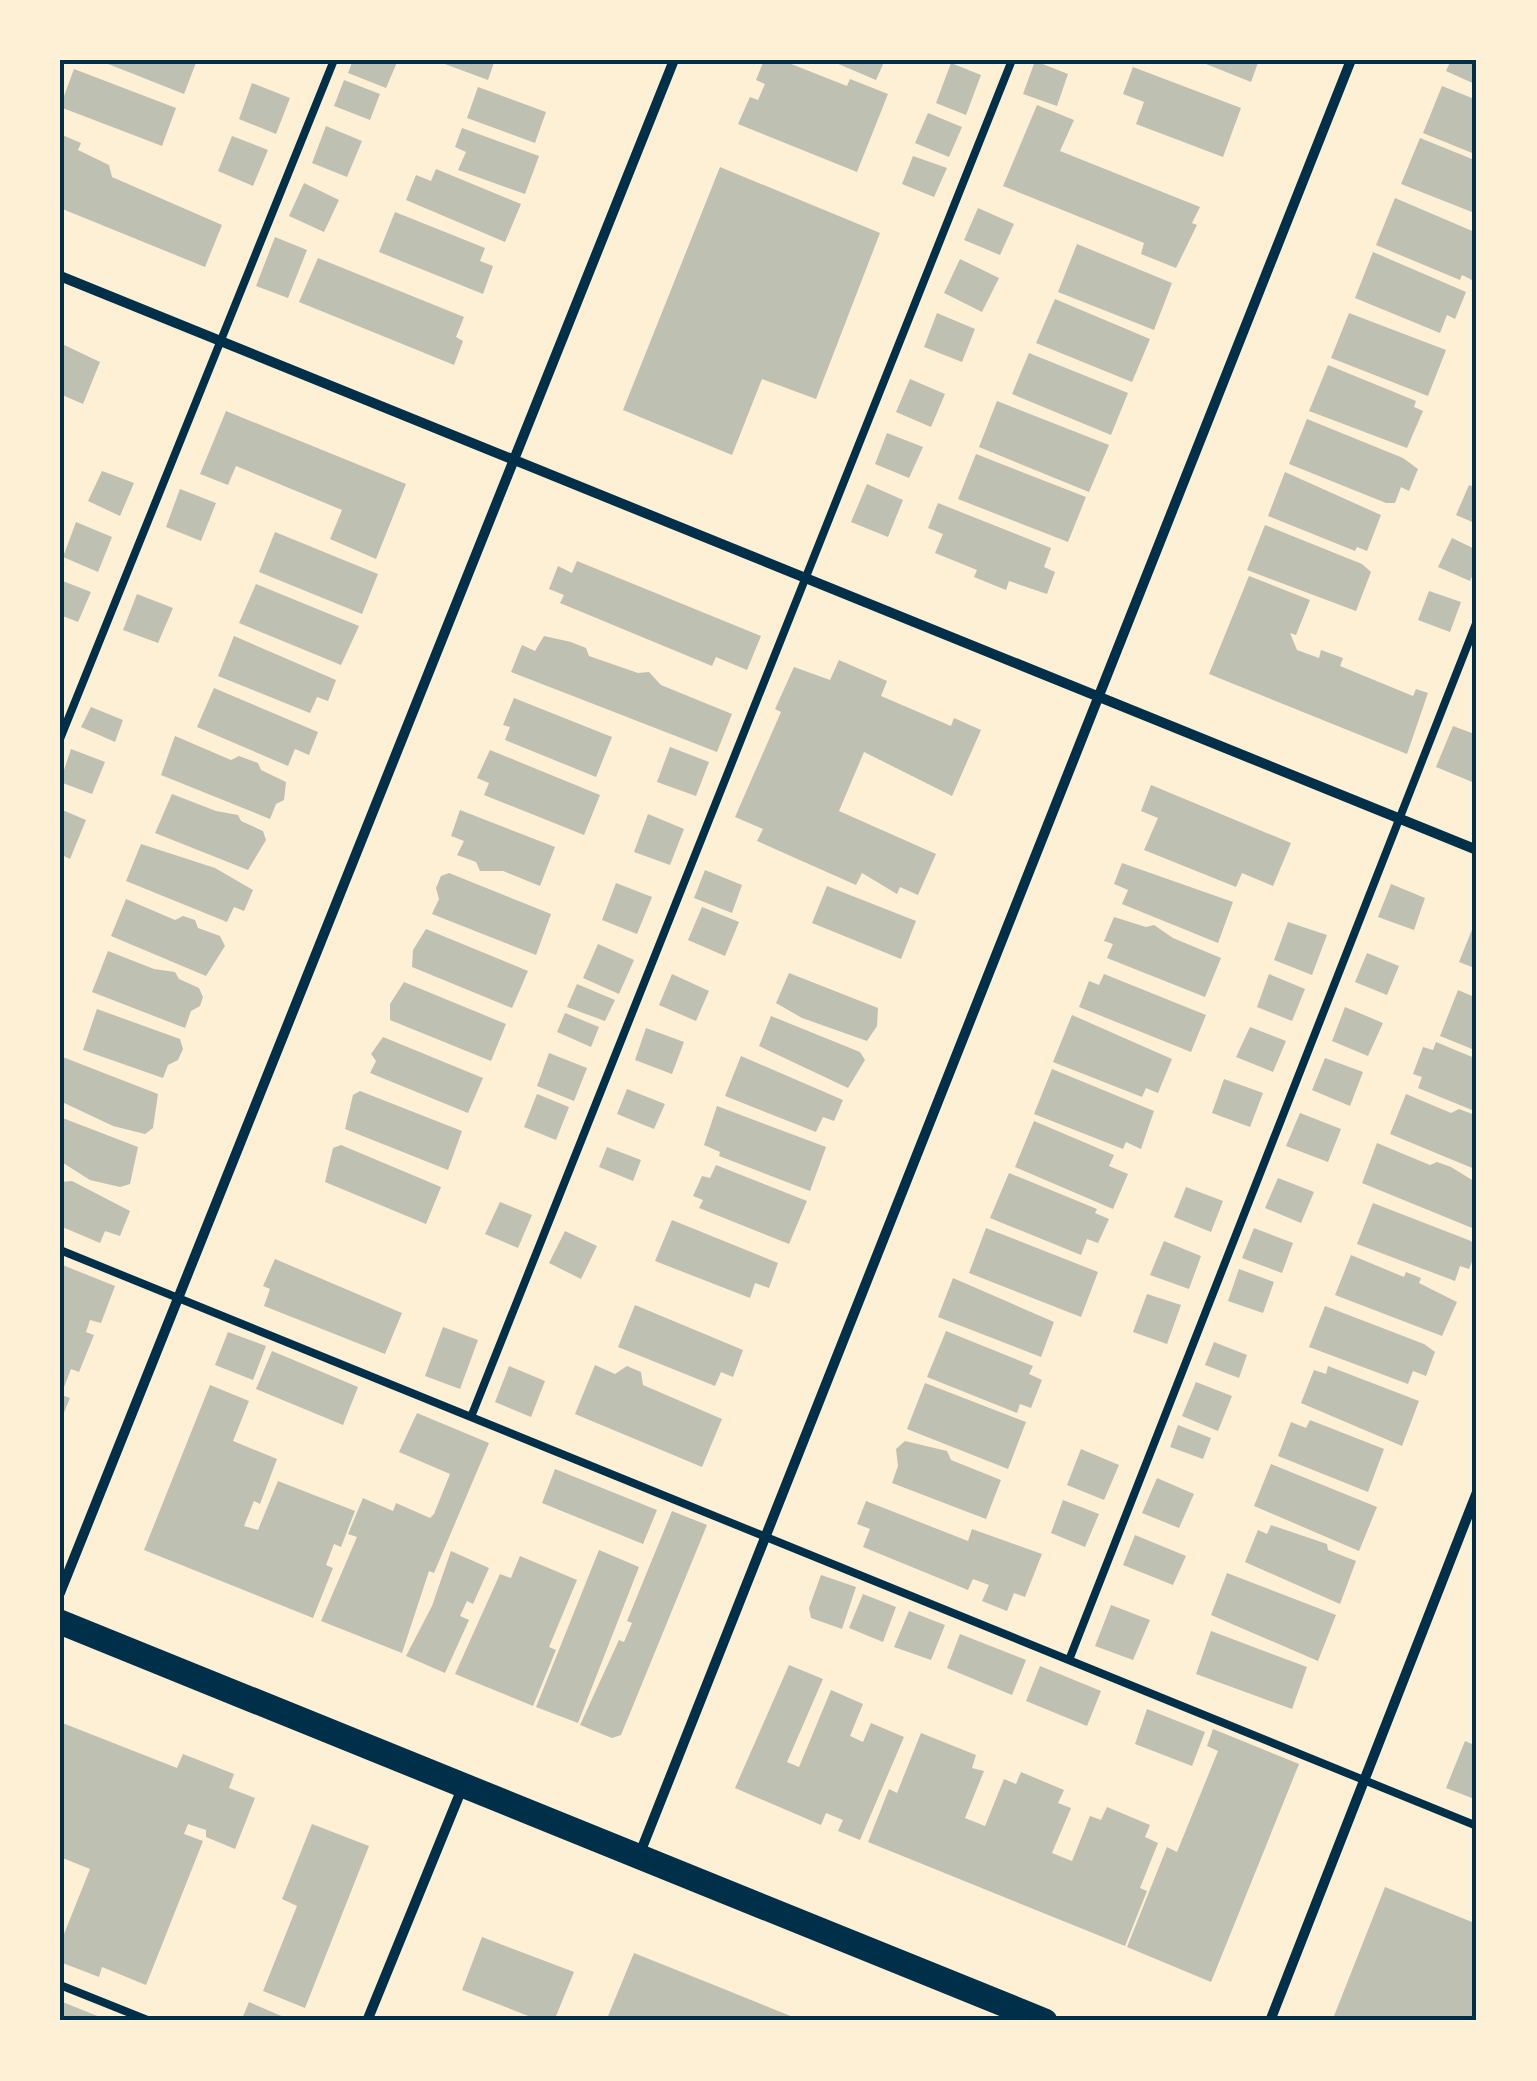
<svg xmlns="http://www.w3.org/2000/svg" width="1537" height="2081" font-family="'Asap Condensed',sans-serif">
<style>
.building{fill:#bec0b2}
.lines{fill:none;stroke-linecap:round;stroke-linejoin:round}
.service{stroke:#003049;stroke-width:8}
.minor{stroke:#003049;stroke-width:10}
.primary{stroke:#003049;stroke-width:25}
.neatline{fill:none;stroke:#003049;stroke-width:4}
</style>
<rect width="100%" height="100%" fill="#fdf0d5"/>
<path class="building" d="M98,60H197L184,94Z
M353,60H398L386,88L348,73Z
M434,60H495L488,80Z
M764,60H781L847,86L850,79L888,94L857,172L738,124L750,97L758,100L765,84L756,80Z
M829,60H885L876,80Z
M1196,60H1259L1251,82Z
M1451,60H1477V85L1446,71Z
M1035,61L1068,74L1057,106L1023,94Z
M951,63L981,75L966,115L936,103Z
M1133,67L1241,108L1223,157L1136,124L1144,102L1123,94Z
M74,69L176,108L162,146L60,107Z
M344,80L380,94L370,120L334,106Z
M252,83L290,98L276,134L239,119Z
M1442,86L1477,100V155L1423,133Z
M478,87L546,112L535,143L467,118Z
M1037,105L1074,120L1060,151L1200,207L1192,223L1197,225L1176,268L1141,254L1144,243L1003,186Z
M928,113L962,127L949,157L915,143Z
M326,126L362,141L347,177L312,163Z
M462,128L539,156L525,194L458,170L466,152L455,147Z
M60,134L81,143L78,150L109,165L112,177L222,225L205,267L60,208Z
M232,136L268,150L253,186L218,171Z
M1420,138L1477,161V214L1401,184Z
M913,156L947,168L934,197L902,184Z
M720,167L880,233L816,399L762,379L732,455L623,410Z
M436,169L521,204L505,242L406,200L416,175L431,181Z
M304,183L339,200L324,232L289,216Z
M1395,198L1477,233V268L1472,280L1462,275L1460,280L1376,245Z
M978,208L1014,224L1000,255L964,240Z
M395,212L485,248L480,261L493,266L483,294L379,252Z
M275,237L307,250L288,298L256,286Z
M1077,244L1172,283L1154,330L1058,292Z
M1373,252L1466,292L1455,319L1447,315L1440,333L1355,298Z
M318,258L464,317L456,337L463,341L454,365L299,302Z
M960,259L999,278L982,312L944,293Z
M1055,299L1150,339L1132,382L1036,343Z
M937,313L975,329L962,362L924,347Z
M1349,313L1446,350L1428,396L1331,358Z
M60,343L100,362L83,404L60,394Z
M1029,353L1128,393L1111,435L1012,394Z
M1328,365L1416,401L1414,407L1423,411L1407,448L1309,411Z
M910,379L945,394L931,427L896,412Z
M997,401L1109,445L1089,492L979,447Z
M226,411L406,484L376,559L330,539L342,510L236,466L228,485L200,474Z
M1307,419L1403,458L1418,469L1409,491L1401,487L1395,503H1386L1289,464Z
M887,433L923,447L909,478L875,464Z
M976,454L1086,497L1068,542L958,499Z
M102,471L134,483L120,516L88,501Z
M1285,472L1381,515L1367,551L1357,547L1355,551L1268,516Z
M867,484L903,500L888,537L851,522Z
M1469,485L1477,488V524L1456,515Z
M180,489L216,503L201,541L166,527Z
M938,503L1051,548L1044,567L1055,572L1047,594L1009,581L1006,590L974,577L977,570L935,553L943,534L928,528Z
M76,522L112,537L98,572L63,557Z
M1265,525L1362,564L1371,572L1356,611L1247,570Z
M275,532L378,574L362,614L259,572Z
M1452,538L1477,550V566L1470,581L1438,567Z
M577,561L761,636L747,670L716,657L712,666L560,603L564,595L549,589L558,566L572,573Z
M1249,576L1310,600L1296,635L1290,633L1297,650L1319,658L1321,650L1343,658L1340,666L1413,696L1416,689L1428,693L1407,754L1209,674Z
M60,580L91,592L78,622L60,615Z
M256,584L359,626L341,665L239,623Z
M1429,591L1461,602L1450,632L1418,620Z
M137,594L173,608L158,643L123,630Z
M234,636L336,680L328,701L317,697L310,713L218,676Z
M544,636L571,642L586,648L589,656L638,673L649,672L661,685L732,714L717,752L511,672L522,645L535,651Z
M839,660L887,681L881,696L951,726L954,718L981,730L952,796L864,752L839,811L936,854L918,895L900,887L897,894L862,873L856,885L757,841L763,829L735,817L781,712L775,709L794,667L830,680Z
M214,688L318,732L309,755L295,749L288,766L197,727Z
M514,698L612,737L596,777L505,740L510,727L503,725Z
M91,707L123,720L115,742L81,727Z
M1453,726L1477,735V784L1436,767Z
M175,736L231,760L239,756L258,763L261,770L286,782L284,800L276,804L270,819L161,775Z
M670,747L709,762L696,796L657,782Z
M71,749L105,762L92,794L60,782Z
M490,750L600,795L584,835L484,795L489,783L477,778Z
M1151,785L1291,843L1273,886L1242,873L1236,887L1144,850L1158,818L1141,811Z
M172,794L216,811L238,815L241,821L263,831L266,840L248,870L155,833Z
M60,809L86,820L70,859L60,854Z
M460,810L555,847L540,886L503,871H480L476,862L457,855L464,841L451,836Z
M648,814L684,829L670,865L634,852Z
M141,844L215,868L253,890L244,911L234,907L227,922L126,881Z
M1122,863L1233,902L1218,943L1122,904L1128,890L1114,884Z
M705,870L742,885L732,913L694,898Z
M449,873L551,914L536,955L432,914L439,899L436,888L441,876Z
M616,883L652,897L637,934L602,920Z
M1391,884L1425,898L1414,930L1378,917Z
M827,886L916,921L901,959L812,923Z
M126,899L175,920L183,916L195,920L198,928L220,936L225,946L206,976L111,936Z
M702,907L739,922L725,956L688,940Z
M1114,917L1146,927L1154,925L1173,938L1221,958L1205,997L1107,958L1113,944L1104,941Z
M1477,917V969L1459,962Z
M1288,922L1327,935L1312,975L1274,960Z
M426,929L528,971L512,1008L412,967L413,950Z
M598,944L634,960L619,994L583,978Z
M108,951L154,969L175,972L179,979L199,988L203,997L200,1006L191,1011L185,1028L92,992Z
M1367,953L1399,966L1387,995L1355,982Z
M789,973L878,1008L877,1026L867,1041L802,1018L776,1003Z
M672,974L709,991L696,1021L659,1005Z
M1104,974L1206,1015L1191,1052L1079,1007L1089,981L1099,985Z
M1269,974L1305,989L1292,1021L1257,1007Z
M404,982L506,1024L491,1061L390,1020V1004Z
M577,984L615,1000L605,1021L567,1007Z
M1458,990L1477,998V1051L1440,1036Z
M1345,1007L1383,1023L1368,1056L1332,1041Z
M97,1009L180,1039L183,1049L178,1060L168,1065L163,1078L83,1050Z
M565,1013L599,1027L591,1047L557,1032Z
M1072,1015L1172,1059L1158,1093L1146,1088L1142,1097L1053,1062Z
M771,1016L860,1052L865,1060L848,1088L759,1046Z
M1250,1027L1286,1041L1273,1072L1236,1057Z
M646,1028L684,1042L672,1074L635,1060Z
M383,1037L483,1078L468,1113L370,1073L376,1061L371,1054Z
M1436,1042L1477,1059V1112L1418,1088L1422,1077L1413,1074L1423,1047L1433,1050Z
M549,1053L587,1068L574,1101L537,1086Z
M60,1056L158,1094L153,1128L145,1134L113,1126L60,1101Z
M741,1056L843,1100L834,1121L823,1117L816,1132L725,1096Z
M1325,1058L1363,1072L1350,1106L1312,1090Z
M1052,1069L1154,1111L1141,1149L1126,1142L1123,1149L1034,1114Z
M1224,1079L1263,1093L1250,1127L1212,1113Z
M627,1089L665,1104L654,1129L617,1114Z
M360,1091L462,1131L448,1170L345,1129L353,1095Z
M537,1094L569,1107L556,1140L524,1127Z
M1406,1094L1451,1113L1459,1109L1475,1115L1477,1170L1390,1134Z
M717,1106L826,1147L810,1191L719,1156L720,1152L704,1145Z
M1300,1113L1341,1129L1328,1162L1286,1146Z
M60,1117L138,1147L130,1184L120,1187L90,1180L60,1161Z
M1034,1121L1114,1155L1109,1166L1128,1174L1113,1209L1015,1167Z
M1377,1143L1430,1165L1437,1162L1451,1167L1477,1183V1230L1362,1183Z
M341,1145L441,1187L426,1224L325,1182L333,1148Z
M607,1147L641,1160L633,1181L599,1167Z
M716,1165L807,1201L789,1244L699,1208L703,1200L693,1196L702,1176L710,1178Z
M1009,1173L1097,1209L1095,1213L1109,1219L1098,1243L1087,1239L1081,1255L990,1218Z
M1278,1178L1314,1192L1301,1223L1265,1208Z
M72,1181L130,1211L120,1236L105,1231L100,1243L60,1226V1182Z
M1186,1187L1223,1201L1211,1232L1174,1217Z
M500,1202L532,1215L518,1248L485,1234Z
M1373,1203L1471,1241L1477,1249L1469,1269L1460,1266L1455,1281L1357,1244Z
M672,1220L778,1263L769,1288L755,1283L750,1298L655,1261Z
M986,1228L1098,1272L1081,1317L969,1273Z
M1254,1228L1293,1243L1282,1273L1242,1258Z
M565,1231L597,1246L581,1279L549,1263Z
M1164,1241L1201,1256L1189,1289L1150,1275Z
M1351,1255L1404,1277L1406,1272L1421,1278L1419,1283L1457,1302L1442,1336L1335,1295Z
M275,1259L402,1313L385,1354L264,1306L270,1289L263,1286Z
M60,1264L115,1286L101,1323L90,1320L86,1332L94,1335L79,1372L71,1369L61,1395L70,1398L60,1422Z
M1239,1269L1274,1282L1263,1313L1228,1301Z
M953,1278L1054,1322L1041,1357L938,1317Z
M1147,1294L1181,1305L1167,1344L1133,1332Z
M635,1305L743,1350L733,1377L721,1372L715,1386L618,1347Z
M1325,1306L1424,1344L1435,1352L1426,1376L1413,1371L1408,1384L1309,1347Z
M443,1327L478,1340L460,1389L425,1376Z
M946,1331L1033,1366L1029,1374L1042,1380L1031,1408L1020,1404L1017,1413L927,1377Z
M228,1332L266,1346L253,1380L215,1365Z
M1214,1342L1247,1355L1239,1378L1205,1365Z
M272,1351L358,1387L343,1425L256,1389Z
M595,1365L615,1374L627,1366L641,1372L643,1385L722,1419L702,1467L575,1414Z
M509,1366L545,1381L531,1417L495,1402Z
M1328,1366L1419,1401L1402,1446L1301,1403L1314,1370L1326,1374Z
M1196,1382L1232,1396L1218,1431L1182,1416Z
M925,1383L1026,1422L1008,1469L907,1429Z
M210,1385L249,1401L233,1441L277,1459L260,1504L254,1501L244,1526L258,1530L278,1481L355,1511L341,1547L334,1544L326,1565L333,1568L313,1618L144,1550Z
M417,1413L489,1443L434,1573L429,1571L402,1653L321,1621L357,1537L348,1534L363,1498L393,1511L396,1503L430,1518L434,1514L450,1474L399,1452Z
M1310,1420L1384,1449L1368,1492L1278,1456L1291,1422L1306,1428Z
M1178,1425L1211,1438L1203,1459L1170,1447Z
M905,1441L947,1451L951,1460L1001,1480L986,1519L892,1483L898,1466L896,1449Z
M1081,1449L1119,1465L1104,1500L1067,1485Z
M1271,1464L1377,1507L1359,1551L1254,1506Z
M555,1469L657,1510L643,1544L542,1503Z
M1157,1478L1194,1494L1179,1528L1142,1513Z
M1063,1500L1099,1514L1085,1547L1051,1533Z
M866,1501L968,1541L972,1529L1042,1554L1025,1597L1014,1593L1007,1611L982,1601L989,1585L973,1579L968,1590L863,1547L870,1529L857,1524Z
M672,1511L707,1525L621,1735L612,1738L580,1725L619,1640L624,1642L632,1623L627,1621Z
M1271,1525L1327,1544L1328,1550L1356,1561L1340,1604L1245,1562L1258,1530L1267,1534Z
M1135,1535L1186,1556L1173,1585L1123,1565Z
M599,1550L639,1567L578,1723L536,1707Z
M451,1551L489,1568L473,1604L467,1601L460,1616L469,1620L445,1673L406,1656L432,1606Z
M520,1556L577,1580L549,1647L556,1650L533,1706L455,1674L500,1574L511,1578Z
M1227,1573L1336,1615L1318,1661L1211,1615Z
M821,1575L856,1587L842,1629L811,1618L809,1608Z
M863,1594L896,1607L883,1642L849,1628Z
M1111,1605L1150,1620L1133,1660L1095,1646Z
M909,1611L945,1625L931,1660L894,1647Z
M1211,1631L1307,1667L1292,1709L1196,1674Z
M960,1634L1026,1660L1012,1695L947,1668Z
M789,1665L823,1679L787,1762L799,1767L831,1690L863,1704L850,1736L863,1742L871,1723L904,1737L860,1840L838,1831L843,1820L826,1813L821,1825L735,1788Z
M1040,1666L1101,1691L1087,1726L1026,1701Z
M1147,1709L1205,1732L1192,1766L1135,1744Z
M60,1722L177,1768L183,1754L234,1774L229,1788L255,1798L235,1849L206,1837V1830L188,1824L184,1834L203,1841L146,1985L102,1967L99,1977L60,1962V1944L90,1869L60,1857Z
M1213,1729L1299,1764L1211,1982L1127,1947L1167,1847L1177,1852L1218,1751L1207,1746Z
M921,1733L976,1755L972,1768L984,1771L965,1818L985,1826L1004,1779L1016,1784L1021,1772L1064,1790L1058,1803L1071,1808L1052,1853L1072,1861L1090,1816L1101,1820L1107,1807L1150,1825L1145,1837L1158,1843L1140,1888L1147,1891L1125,1946L868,1842L889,1789L897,1793Z
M1465,1741L1477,1746V1800L1446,1788Z
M312,1824L369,1846L305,2008L263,1991L297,1906L282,1899Z
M1385,1887L1477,1924V2021H1332Z
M482,1937L574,1972L554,2021H541L462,1990Z
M634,1953L719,1987L803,2021H606Z
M60,2001L110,2021H60Z
M249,2002L293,2021H241Z"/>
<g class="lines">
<path class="service" d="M60,739L334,60
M60,1250L1477,1826
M471,1417L1012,60
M1069,1660L1477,621
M60,1985L150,2021"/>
<path class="minor" d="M60,276L1477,850
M60,1593L674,60
M640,1853L1351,60
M367,2021L463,1786
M1270,2021L1477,1492"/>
<path class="primary" d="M60,1622L1045,2021"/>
</g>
<rect width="1537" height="2081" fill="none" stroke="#fdf0d5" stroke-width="125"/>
<rect x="62" y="62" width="1412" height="1956" class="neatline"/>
</svg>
